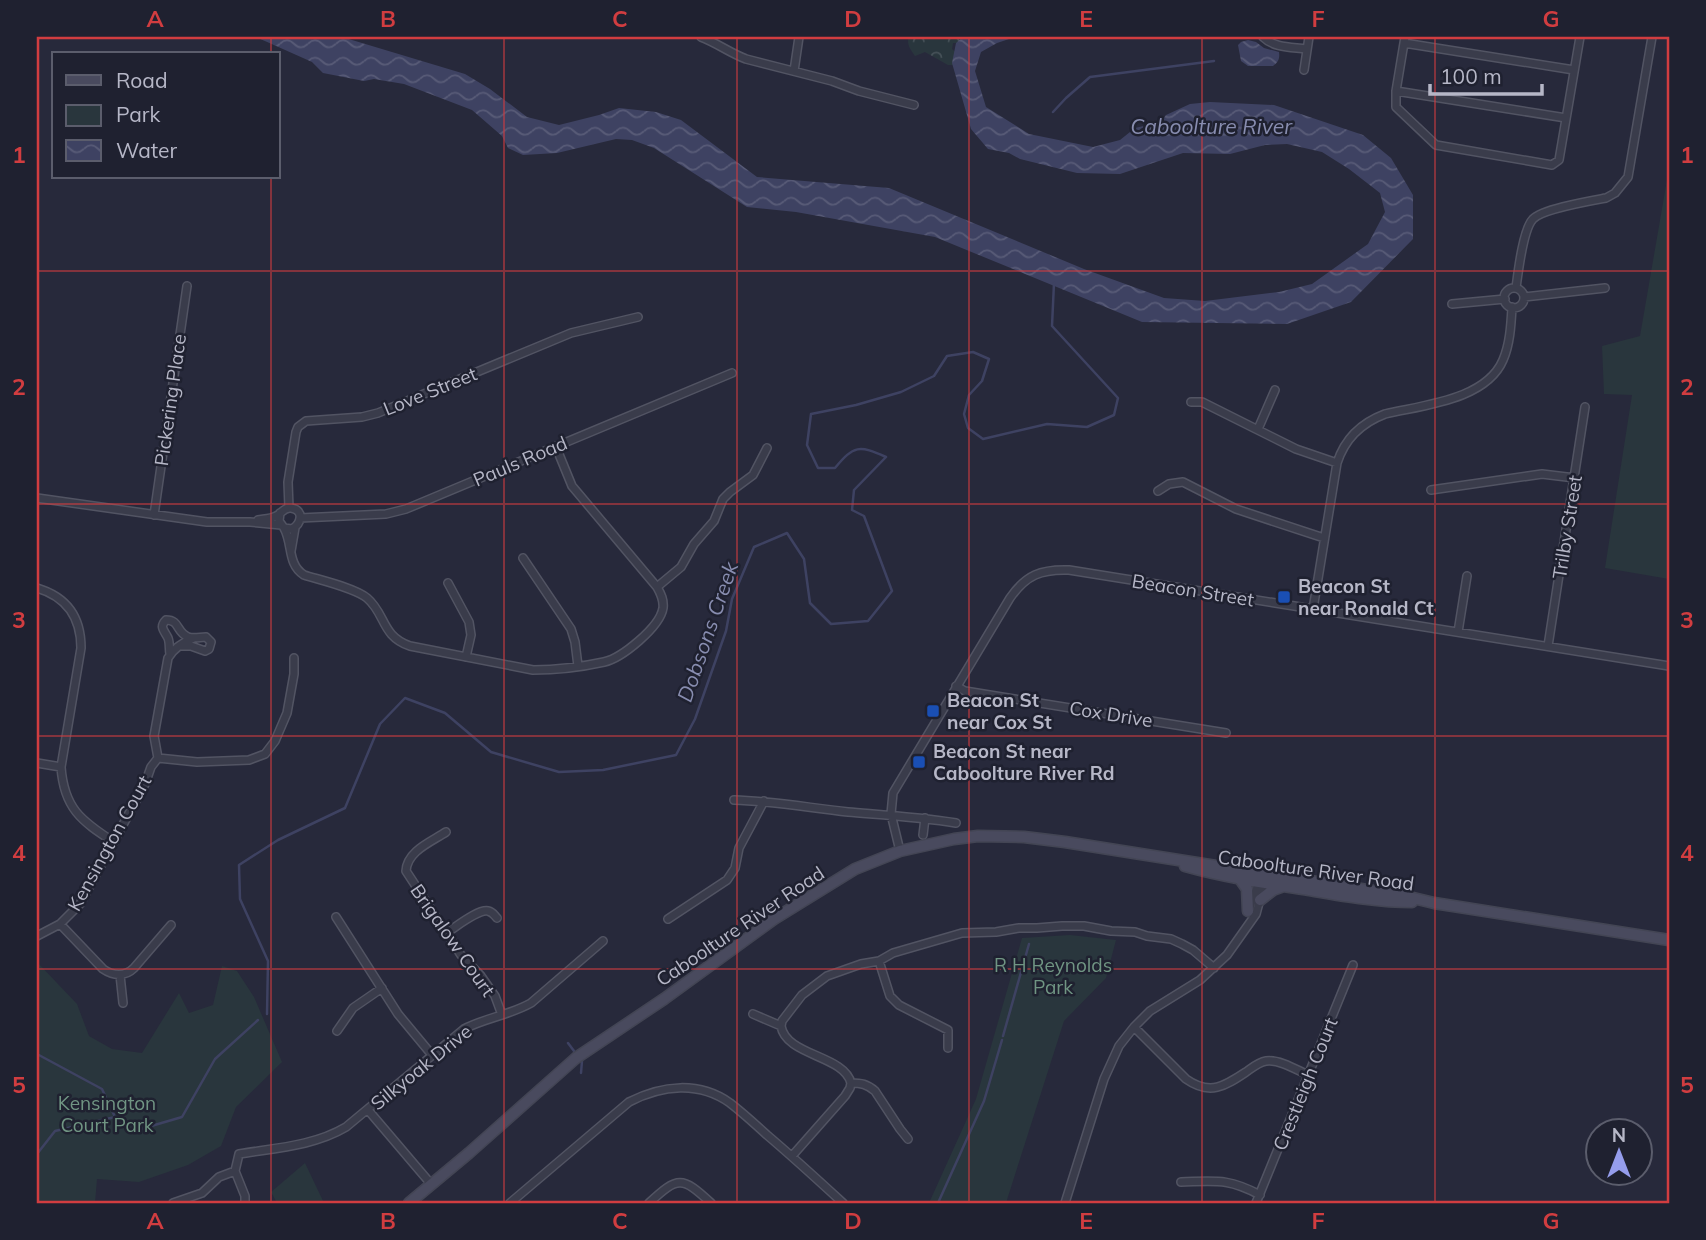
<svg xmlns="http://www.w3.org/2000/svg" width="1706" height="1240" font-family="Mulish,sans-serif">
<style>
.forest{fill:url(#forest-crowns)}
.green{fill:#29363d}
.water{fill:url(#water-waves)}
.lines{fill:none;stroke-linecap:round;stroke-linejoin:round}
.stream{stroke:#3e4262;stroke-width:2.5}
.minor-casing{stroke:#525463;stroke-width:10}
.secondary-casing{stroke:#434554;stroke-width:13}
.minor{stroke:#3a3c4b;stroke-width:7}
.secondary{stroke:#494a5e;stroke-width:10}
.grid{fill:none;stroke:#d13d40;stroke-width:2;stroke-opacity:0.55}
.transit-dot{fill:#1a4fb4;stroke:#1f2130;stroke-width:2.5}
.labels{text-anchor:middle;stroke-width:5;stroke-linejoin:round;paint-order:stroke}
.street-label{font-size:19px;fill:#b6b7c7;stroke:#1f2130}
.poi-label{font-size:19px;font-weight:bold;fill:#b6b7c7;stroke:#1f2130;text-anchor:start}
.park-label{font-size:19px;fill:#709583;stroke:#1f2130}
.water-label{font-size:21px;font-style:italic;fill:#888db0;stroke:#1f2130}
.neatline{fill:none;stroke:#d13d40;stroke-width:2.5}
.grid-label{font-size:23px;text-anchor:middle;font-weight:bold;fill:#d13d40}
</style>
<defs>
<pattern id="forest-crowns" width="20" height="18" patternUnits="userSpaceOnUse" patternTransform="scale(1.75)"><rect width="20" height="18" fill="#29363d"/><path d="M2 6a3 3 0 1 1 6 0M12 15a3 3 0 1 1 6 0" fill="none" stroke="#465158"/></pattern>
<pattern id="water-waves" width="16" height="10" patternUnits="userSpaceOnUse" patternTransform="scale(1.75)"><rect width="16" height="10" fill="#3e4262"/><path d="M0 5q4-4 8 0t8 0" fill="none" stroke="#585b77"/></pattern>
</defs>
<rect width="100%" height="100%" fill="#27293b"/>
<path class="forest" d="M909,37H967L962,43H953L952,49L961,57L958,65H948L925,52L915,56C911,50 906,44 909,37Z"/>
<path class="green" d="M1668,174H1669V579L1605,568L1632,395L1604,394L1602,346L1640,336Z
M1070,935L1116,940L1106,978L1064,1021L1006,1203H929L976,1099L1022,938Z
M37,962L77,1004L89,1036L112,1049L142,1053L179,993L189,1013L213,1005L222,966L237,971L254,997L282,1062L236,1107L221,1146L188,1165L139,1182L97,1179L95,1203H37Z
M305,1163L324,1203H277L271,1192Z"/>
<path class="water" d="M256,37H342L465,74L490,89L527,117L559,125L599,115L619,108L656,112L681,120L757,177L889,188L1084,269L1164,298L1205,301L1279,292L1312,284L1368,244L1385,212L1380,193L1349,169L1322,152L1287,144L1265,145L1230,154L1183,153L1120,174L1077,173L1020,159L1009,153L988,149L971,129L952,63L956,43L963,37H1015L997,43L981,52L975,71L986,107L1029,134L1093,147L1120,140L1135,128L1161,122L1166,115L1190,104L1210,102L1274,105L1363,135L1391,158L1413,195V239L1351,302L1287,324L1142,322L935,237L796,212L747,207L654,148L632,140L616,139L557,153L523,155L508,148L502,136L472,110L404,84L374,79L364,81L323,73L312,62Z
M1248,40L1256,42L1264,48L1279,52C1280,59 1278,62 1273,66H1248L1241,61L1238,45L1241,42Z"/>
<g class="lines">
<path class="stream" d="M1053,112L1066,98L1090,77L1214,61
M267,1014L268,961L240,899L239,865L278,840L345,808L380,724L405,698L445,713L491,752L559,772L603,770L676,755L695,719L726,631L732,599L754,547L787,533L804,559L810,603L831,624L868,621L892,591L864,516L852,510L854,490L886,457C859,445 854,445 835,468H818L807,445L811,414L856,405L901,392L934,376L947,356L973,352L989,359L982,381L969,395L964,414L968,428L983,439L1047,424L1087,427L1114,415L1118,398L1052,326L1054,283
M1003,1036L1029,944
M568,1043L574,1051
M37,1054L102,1089L115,1117
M581,1073L582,1061
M37,1154L55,1131L115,1117L141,1129L182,1117L215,1059L258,1020
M938,1203L984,1101L1002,1040"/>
<g class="minor-casing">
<path id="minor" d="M701,37C717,43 730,53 746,59L832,81L859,91L914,105
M1263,37C1274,48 1292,47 1306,49
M1405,37L1396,91V107L1436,145L1552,165L1559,160L1580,37
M1404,43L1574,70
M1304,70L1309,37
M794,71L799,37
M1396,91L1566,118
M1516,288C1518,273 1523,229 1533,219C1542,209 1590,201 1606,198L1615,193L1628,177L1652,37
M1504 298a10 10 0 1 1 20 0a10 10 0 1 1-20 0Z
M1524,297L1605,288
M1452,304L1505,299
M1191,402H1202L1296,449L1337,463
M1258,429L1275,390
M1431,490L1542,474L1575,478
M1158,491L1169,484L1183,482L1236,509L1324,538
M37,498L207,522H250L281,525
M289,508L288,482L296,432L298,427L306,421L362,417L378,413L571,333L638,317
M154,515L187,286
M300,518L386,514L406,509L732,373
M258,520C263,519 271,519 276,516C282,514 283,507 291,508C305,510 301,524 292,529L284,528L279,521L280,513
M284,528C293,544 287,564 304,575C320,580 355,588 367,598C386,614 381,636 410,646L533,670C556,670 581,667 604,662C622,658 660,627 663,608C664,600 661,594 657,587L572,486L556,447
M291,551L295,528
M523,558L571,629L575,642L578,666
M448,583L469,622L471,635L466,657
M657,587L681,567L694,544L714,521L723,499L730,492L753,475L767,448
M37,588C67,597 81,617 81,648L61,767C64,808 81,821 114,842
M1313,609L1337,463C1345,438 1361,423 1385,414C1423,405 1486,400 1503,360C1510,344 1511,325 1512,307
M1458,632L1467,576
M1548,646L1585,407
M170,654C169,649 170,643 168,638C164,630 159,627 166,620C180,620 176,632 188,637C194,639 200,637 206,637L211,642L209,649L205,651L191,646H179
M956,686L965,691L1226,733
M158,758L197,762L249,760L265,754L275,741L287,713L294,674V658
M37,763L61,767
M734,800C773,801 810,808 848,812C884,815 920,817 956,823
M446,832C431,842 407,851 406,871L461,955L481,976L495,996L502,1015
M923,835L925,818
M900,851L891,814L893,793L1010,598C1026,575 1041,569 1069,570L1669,666
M1249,910L1260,879
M336,917L398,1014L432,1055
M668,919L727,880L735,868L739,848L764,801
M60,924L103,969C113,976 125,977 134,968L171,925
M446,933C456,927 478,909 488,911C493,912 494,915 497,918
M37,936L60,924L80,904L145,784L151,767L158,758L154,736L168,658C174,648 183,642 194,638
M879,961L890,996L899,1005L948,1030V1048
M120,975L123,1003
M753,1014L781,1026C786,1056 844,1055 851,1083C861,1083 867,1084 875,1091L900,1129L908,1139
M781,1026L782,1021L802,995L827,976L861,964L879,961L893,953L962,933L996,932L1019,928H1037L1062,926H1084L1111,931L1135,932L1147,936L1171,939L1182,944L1193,950L1214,968
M1134,1027L1186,1079C1210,1096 1225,1086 1246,1072C1253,1067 1259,1062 1266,1061C1279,1059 1297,1070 1308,1075
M337,1031L353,1008L382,988
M368,1110L431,1184
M792,1156L845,1096L850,1088L851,1083
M235,1171L239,1154C275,1148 314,1146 346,1127L464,1029C485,1018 510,1015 531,1003L603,941
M1181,1182C1216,1181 1228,1178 1260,1195
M173,1203L202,1193L219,1177L235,1171L245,1196V1203
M510,1203L629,1102C662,1085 699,1081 730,1103C743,1113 755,1124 767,1135C793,1157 818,1180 843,1203
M649,1203C678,1176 682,1176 711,1203
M1065,1203L1104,1079L1119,1046L1134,1027L1150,1011L1200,980L1227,955L1256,914L1265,880
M1256,1203L1353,965"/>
</g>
<g class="secondary-casing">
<path id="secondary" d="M1185,866C1224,877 1264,883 1303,889C1339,895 1376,902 1412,902
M1240,879L1247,889L1248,911
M1260,900L1273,890L1284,886
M409,1203L469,1153L576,1058L664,999L774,919L855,869L900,851L954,839L978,836L1024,837L1065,842L1405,896L1434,903L1669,940"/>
</g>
<use href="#minor" class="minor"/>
<use href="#secondary" class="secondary"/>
</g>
<path class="grid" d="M271,37V54M504,37V1203M737,37V1203M969,37V1203M1202,37V1203M1435,37V1203M271,177V1203M37,271H1669M37,504H1669M37,736H1669M37,969H1669"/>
<g class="transit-dot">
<rect x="1277" y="590" width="14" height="14" rx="3.5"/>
<rect x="926" y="704" width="14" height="14" rx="3.5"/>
<rect x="912" y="755" width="14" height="14" rx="3.5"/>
</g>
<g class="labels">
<g class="street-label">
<text transform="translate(430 391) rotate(-22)" y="7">Love Street</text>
<text transform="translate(170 400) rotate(-82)" y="7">Pickering Place</text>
<text transform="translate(520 461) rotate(-23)" y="7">Pauls Road</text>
<text transform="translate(1567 527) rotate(-81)" y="7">Trilby Street</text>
<text transform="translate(1193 590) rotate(9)" y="7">Beacon Street</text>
<text transform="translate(1111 714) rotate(9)" y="7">Cox Drive</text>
<text transform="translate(109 843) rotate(-61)" y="7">Kensington Court</text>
<text transform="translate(1316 870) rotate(8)" y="7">Caboolture River Road</text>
<text transform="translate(740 926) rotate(-34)" y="7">Caboolture River Road</text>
<text transform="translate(453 940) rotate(55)" y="7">Brigalow Court</text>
<text transform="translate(421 1067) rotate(-39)" y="7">Silkyoak Drive</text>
<text transform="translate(1305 1084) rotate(-68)" y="7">Crestleigh Court</text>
</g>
<g class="poi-label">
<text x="1298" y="593">Beacon St<tspan x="1298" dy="22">near Ronald Ct</tspan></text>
<text x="947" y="707">Beacon St<tspan x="947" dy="22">near Cox St</tspan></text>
<text x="933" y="758">Beacon St near<tspan x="933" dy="22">Caboolture River Rd</tspan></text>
</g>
<g class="park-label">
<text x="1053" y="972">R H Reynolds<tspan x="1053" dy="22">Park</tspan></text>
<text x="107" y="1110">Kensington<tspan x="107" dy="22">Court Park</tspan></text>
</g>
<g class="water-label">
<text x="1211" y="134">Caboolture River</text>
<text transform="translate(708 632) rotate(-71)" y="7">Dobsons Creek</text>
</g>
</g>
<rect width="1706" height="1240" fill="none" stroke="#1f2130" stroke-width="77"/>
<rect x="52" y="52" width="228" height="126" fill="#1f2130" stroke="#5b5d6c" stroke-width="2"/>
<rect x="66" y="75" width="35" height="10" fill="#494a5e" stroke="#5b5d6c" stroke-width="2"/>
<text x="116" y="88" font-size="21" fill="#b6b7c7">Road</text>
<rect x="66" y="105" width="35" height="21" fill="#29363d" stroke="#5b5d6c" stroke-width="2"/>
<text x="116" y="122" font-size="21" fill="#b6b7c7">Park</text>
<rect x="66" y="140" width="35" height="21" fill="url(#water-waves)" stroke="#5b5d6c" stroke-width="2"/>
<text x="116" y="158" font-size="21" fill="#b6b7c7">Water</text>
<g transform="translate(1619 1152)"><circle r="33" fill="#1f2130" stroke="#5b5d6c" stroke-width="2"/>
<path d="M0-5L12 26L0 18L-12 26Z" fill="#959dec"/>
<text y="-10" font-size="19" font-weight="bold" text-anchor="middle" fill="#b6b7c7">N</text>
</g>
<path d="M1430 84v10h112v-10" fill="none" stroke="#b6b7c7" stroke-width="3.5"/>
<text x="1440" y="84" font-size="21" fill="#b6b7c7" stroke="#1f2130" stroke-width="5" paint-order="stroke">100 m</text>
<rect x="38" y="38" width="1630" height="1164" class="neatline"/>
<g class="grid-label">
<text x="155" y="27">A</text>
<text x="388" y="27">B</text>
<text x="620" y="27">C</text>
<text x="853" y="27">D</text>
<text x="1086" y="27">E</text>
<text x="1318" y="27">F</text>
<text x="1551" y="27">G</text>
<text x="19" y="163">1</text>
<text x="1687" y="163">1</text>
<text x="19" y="395">2</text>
<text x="1687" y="395">2</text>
<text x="19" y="628">3</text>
<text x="1687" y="628">3</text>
<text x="19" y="861">4</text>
<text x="1687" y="861">4</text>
<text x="19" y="1093">5</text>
<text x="1687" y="1093">5</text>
<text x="155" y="1229">A</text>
<text x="388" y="1229">B</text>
<text x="620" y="1229">C</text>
<text x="853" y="1229">D</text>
<text x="1086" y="1229">E</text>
<text x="1318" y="1229">F</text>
<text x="1551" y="1229">G</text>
</g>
</svg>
